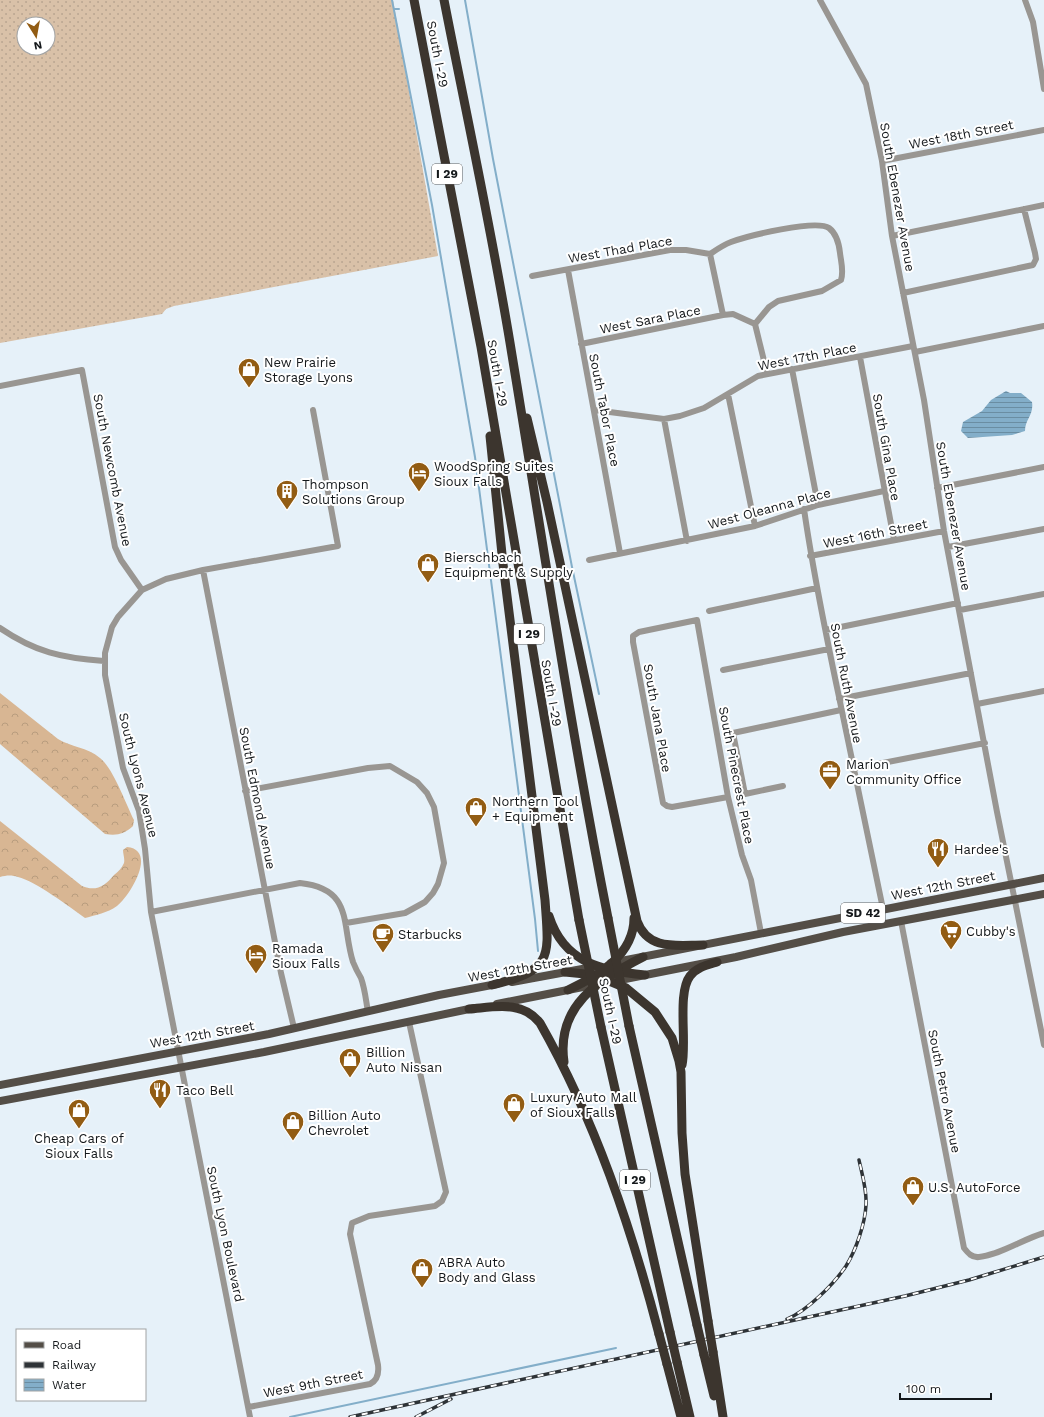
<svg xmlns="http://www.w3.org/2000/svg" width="1044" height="1417" font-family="'Work Sans',sans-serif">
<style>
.grass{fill:url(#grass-dots);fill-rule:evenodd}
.forest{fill:url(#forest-crowns)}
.water{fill:url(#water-rules)}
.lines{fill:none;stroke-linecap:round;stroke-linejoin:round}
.stream{stroke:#83aec9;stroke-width:2}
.minor{stroke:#999692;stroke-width:6}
.major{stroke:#544e47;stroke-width:8}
.highway{stroke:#3c352e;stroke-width:9}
.rail-casing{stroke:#2e3337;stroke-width:3.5}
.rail{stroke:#fff;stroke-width:2;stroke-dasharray:6;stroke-linecap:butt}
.highway-bridge{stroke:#3c352e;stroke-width:9}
.labels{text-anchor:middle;stroke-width:4;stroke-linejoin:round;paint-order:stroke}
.shield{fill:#fff;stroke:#5a5d5f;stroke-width:1}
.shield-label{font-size:12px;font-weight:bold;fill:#14181b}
.street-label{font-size:13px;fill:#14181b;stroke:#fff}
.poi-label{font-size:13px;fill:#14181b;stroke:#fff;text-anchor:start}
</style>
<defs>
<pattern id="grass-dots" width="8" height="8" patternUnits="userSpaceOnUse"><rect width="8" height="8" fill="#d9c1a8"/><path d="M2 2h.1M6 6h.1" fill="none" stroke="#b9a590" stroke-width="1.8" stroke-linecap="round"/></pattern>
<pattern id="forest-crowns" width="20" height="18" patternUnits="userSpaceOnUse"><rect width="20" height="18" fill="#d8b693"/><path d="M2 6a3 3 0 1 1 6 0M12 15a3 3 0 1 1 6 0" fill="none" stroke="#b89c7e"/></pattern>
<pattern id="water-rules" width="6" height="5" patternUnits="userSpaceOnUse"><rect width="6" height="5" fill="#83aec9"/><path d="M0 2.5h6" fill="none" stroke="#6a8da2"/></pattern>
</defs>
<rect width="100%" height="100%" fill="#e6f1f9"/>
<path class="grass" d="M0,0H393L438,256L174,306L166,309L162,314L0,343ZM24,24H48V48H24Z"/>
<path class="forest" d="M0,693L58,739C71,747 87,747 100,758C113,768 126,804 134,820L133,826C124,834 117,836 105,834L0,744Z
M0,821L82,886C96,892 105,886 114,875C118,872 122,868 124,863C125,859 123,854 123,850L127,847C158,850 130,896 117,906C107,913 96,915 85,918C70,907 35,881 18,877C12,875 7,875 0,877Z"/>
<path class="water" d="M1006,391L1010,393H1021L1032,402C1034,415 1025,419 1025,431L1012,435L968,438L961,431L963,422L982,411L991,400Z"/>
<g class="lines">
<path class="stream" d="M392,0L432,205L475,457L535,919L538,951
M465,0L493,159L572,567L599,694
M394,9H399
M290,1417L616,1348"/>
<path class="minor" d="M820,0L866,84L882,161L892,236L924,400L944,531L997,812L1044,1045
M1025,0L1033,22L1044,89
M882,161L1044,130
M892,236L1044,205
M710,254L723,315L733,314L755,324L767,373
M568,270L620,553
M532,276L670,250H686L710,254C716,250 723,245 731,242C747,236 816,219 829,228C837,234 839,244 840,253C841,262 844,271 841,280L822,291L778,301L769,307L755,324
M903,293L1033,265L1036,259L1035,253L1024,209
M581,344L723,315
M915,352L1044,326
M860,357L894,540
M792,369L818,505
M0,386L82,370L115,547L121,560L142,590
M728,394L755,526
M594,410L664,419L680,416L704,408L758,376L913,346
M664,419L687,541
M937,488L1044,467
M804,509C813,572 826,635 839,697C854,768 868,838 883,909
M948,547L1044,529
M810,556L944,531
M589,560L755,526L818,505L884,491
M203,570L281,973L294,1028
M960,610L1044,594
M709,611L817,588
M0,628C35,652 62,658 104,661
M826,630L958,603
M723,670L829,649
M839,699L971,673
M977,704L1044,691
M852,769L985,743
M783,786L745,794L733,733L841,710
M245,791L368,768L390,766L417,782L427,793L434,807L444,863L438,884L433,893L425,902L405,913L346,923
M728,797L672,807L667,806L663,803L633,642V636L639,632L697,620L728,797L742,855L751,880L761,933
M151,912L300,883C354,889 341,924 353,962C355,967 358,973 361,978C365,989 366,1001 368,1012
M901,921L964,1248C968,1253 972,1258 979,1257C1000,1255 1023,1239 1044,1233
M249,1407L370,1384C378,1380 379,1373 378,1365L350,1234L352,1223L369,1216L435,1206L442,1201L446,1192L409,1022
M250,1417L151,912L145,849L139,811L123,768L105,675V653L112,627L118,617L142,590L166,579L203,570L338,546L313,410"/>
<path class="major" d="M611,963L1044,878
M615,981L736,957L843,932L1044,894
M512,982L593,967
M497,1004L598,984
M0,1085L269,1034L439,995L497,984
M0,1101L264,1052L474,1008"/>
<path class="highway" d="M414,0L481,347L579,920
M444,0C467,118 493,236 512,355C543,543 571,731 608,918
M527,418L547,502L637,921C648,951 677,945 703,945
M490,436L503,564L545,900C549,957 554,970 492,985
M549,916C564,963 602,971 645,975
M565,972L595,975L626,988L655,1012L672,1038L679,1061L681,1072L682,1133L685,1174L708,1321
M568,990C598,976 634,955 634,918
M469,1009C495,1007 522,1000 540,1023C595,1120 631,1227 659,1334
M629,1026L697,1325
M601,1027L670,1332
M564,1062C556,1006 598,980 643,957
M682,1065C687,1042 677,993 690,976C697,967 707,965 717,962
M713,1352L723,1417
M704,1355L714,1396
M677,1362L690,1417
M667,1364L681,1417"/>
<g class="rail-casing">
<path id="rail" d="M787,1319C807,1311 834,1284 846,1266C856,1250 865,1224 866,1205C867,1190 862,1174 859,1160
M350,1417L905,1296L969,1280L1044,1257
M416,1417L451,1399"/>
</g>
<use href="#rail" class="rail"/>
<path class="highway-bridge" d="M608,918L629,1026
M579,920L601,1027
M708,1321L713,1352
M697,1325L704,1355
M670,1332L677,1362
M659,1334L667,1364"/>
</g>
<defs>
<g id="shop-pin" transform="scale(1.15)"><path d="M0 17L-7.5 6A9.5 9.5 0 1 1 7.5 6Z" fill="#925c13" stroke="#fff"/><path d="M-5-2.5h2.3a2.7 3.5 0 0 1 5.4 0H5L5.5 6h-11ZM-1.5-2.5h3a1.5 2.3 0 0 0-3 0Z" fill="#fff"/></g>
<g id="hotel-pin" transform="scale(1.15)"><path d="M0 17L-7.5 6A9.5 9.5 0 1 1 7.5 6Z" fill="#925c13" stroke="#fff"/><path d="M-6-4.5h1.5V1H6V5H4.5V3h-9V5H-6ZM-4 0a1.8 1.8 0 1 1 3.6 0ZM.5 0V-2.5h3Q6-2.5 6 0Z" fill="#fff"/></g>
<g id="building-pin" transform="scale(1.15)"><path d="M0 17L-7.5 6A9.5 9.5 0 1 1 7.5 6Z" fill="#925c13" stroke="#fff"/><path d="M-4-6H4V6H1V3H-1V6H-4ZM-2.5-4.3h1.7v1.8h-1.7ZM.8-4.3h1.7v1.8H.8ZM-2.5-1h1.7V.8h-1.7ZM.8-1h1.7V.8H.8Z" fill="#fff"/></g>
<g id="office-pin" transform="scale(1.15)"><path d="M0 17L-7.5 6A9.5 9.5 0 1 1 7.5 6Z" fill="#925c13" stroke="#fff"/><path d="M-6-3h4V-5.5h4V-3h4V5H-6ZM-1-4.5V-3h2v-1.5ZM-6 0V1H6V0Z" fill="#fff"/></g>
<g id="restaurant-pin" transform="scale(1.15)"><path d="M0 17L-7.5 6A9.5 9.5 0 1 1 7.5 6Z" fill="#925c13" stroke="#fff"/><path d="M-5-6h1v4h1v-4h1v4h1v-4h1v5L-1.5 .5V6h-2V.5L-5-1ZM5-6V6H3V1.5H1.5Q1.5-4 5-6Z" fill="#fff"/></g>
<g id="supermarket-pin" transform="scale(1.15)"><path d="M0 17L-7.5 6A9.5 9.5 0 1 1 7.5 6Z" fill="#925c13" stroke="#fff"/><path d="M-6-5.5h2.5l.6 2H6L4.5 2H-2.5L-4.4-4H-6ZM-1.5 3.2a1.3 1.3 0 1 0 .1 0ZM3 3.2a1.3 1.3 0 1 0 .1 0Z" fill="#fff"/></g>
<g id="cafe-pin" transform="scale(1.15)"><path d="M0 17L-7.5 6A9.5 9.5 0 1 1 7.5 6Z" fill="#925c13" stroke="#fff"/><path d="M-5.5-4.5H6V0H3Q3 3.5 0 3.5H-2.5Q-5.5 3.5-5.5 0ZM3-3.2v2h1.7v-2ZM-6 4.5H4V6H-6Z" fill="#fff"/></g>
</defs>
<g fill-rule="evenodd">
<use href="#shop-pin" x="249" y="369"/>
<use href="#hotel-pin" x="419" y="473"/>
<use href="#building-pin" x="287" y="491"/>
<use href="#shop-pin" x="428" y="564"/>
<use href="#office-pin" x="830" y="771"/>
<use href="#shop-pin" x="476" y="808"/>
<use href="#restaurant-pin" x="938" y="849"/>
<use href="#supermarket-pin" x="951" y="931"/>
<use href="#cafe-pin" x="383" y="934"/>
<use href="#hotel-pin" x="256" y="955"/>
<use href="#shop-pin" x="350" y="1059"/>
<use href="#restaurant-pin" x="160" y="1090"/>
<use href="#shop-pin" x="514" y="1104"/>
<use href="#shop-pin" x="79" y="1110"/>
<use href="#shop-pin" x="293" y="1122"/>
<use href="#shop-pin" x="913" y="1187"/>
<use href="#shop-pin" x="422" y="1269"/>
</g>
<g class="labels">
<g class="shield">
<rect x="432" y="164" width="30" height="20" rx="3"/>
<rect x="514" y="624" width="30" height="20" rx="3"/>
<rect x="841" y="903" width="44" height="20" rx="3"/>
<rect x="620" y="1170" width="30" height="20" rx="3"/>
</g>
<g class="shield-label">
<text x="447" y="178">I 29</text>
<text x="529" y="638">I 29</text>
<text x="863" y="917">SD 42</text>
<text x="635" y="1184">I 29</text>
</g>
<g class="street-label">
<text transform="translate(438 54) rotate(79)" y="5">South I-29</text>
<text transform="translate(961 134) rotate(-11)" y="5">West 18th Street</text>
<text transform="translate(898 197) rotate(80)" y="5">South Ebenezer Avenue</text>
<text transform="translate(620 249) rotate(-10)" y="5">West Thad Place</text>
<text transform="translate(650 319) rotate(-11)" y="5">West Sara Place</text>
<text transform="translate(807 356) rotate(-11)" y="5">West 17th Place</text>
<text transform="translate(498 373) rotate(80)" y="5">South I-29</text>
<text transform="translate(605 410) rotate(79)" y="5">South Tabor Place</text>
<text transform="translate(887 447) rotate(80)" y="5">South Gina Place</text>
<text transform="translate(113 470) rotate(79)" y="5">South Newcomb Avenue</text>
<text transform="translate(769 508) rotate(-15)" y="5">West Oleanna Place</text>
<text transform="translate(954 516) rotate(80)" y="5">South Ebenezer Avenue</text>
<text transform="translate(875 533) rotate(-11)" y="5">West 16th Street</text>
<text transform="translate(847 683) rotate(79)" y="5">South Ruth Avenue</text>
<text transform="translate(552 693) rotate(80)" y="5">South I-29</text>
<text transform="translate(658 718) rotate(80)" y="5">South Jana Place</text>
<text transform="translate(139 775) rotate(76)" y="5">South Lyons Avenue</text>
<text transform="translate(737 775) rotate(79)" y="5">South Pinecrest Place</text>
<text transform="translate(258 798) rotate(79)" y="5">South Edmond Avenue</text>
<text transform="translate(943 885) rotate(-11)" y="5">West 12th Street</text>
<text transform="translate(520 968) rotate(-10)" y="5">West 12th Street</text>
<text transform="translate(611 1011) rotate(78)" y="5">South I-29</text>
<text transform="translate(202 1034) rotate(-10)" y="5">West 12th Street</text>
<text transform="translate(945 1091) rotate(79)" y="5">South Petro Avenue</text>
<text transform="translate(226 1234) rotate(78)" y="5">South Lyon Boulevard</text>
<text transform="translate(313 1383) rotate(-11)" y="5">West 9th Street</text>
</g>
<g class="poi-label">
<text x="264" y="367">New Prairie<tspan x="264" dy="15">Storage Lyons</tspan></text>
<text x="434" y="471">WoodSpring Suites<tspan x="434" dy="15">Sioux Falls</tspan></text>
<text x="302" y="489">Thompson<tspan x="302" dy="15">Solutions Group</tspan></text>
<text x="444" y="562">Bierschbach<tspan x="444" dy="15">Equipment &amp; Supply</tspan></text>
<text x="846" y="769">Marion<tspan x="846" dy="15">Community Office</tspan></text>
<text x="492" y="806">Northern Tool<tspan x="492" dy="15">+ Equipment</tspan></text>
<text x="954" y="854">Hardee's</text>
<text x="966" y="936">Cubby's</text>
<text x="398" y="939">Starbucks</text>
<text x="272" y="953">Ramada<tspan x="272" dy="15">Sioux Falls</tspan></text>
<text x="366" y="1057">Billion<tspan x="366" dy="15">Auto Nissan</tspan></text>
<text x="176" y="1095">Taco Bell</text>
<text x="530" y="1102">Luxury Auto Mall<tspan x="530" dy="15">of Sioux Falls</tspan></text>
<text x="308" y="1120">Billion Auto<tspan x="308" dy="15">Chevrolet</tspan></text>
<text x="79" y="1143" text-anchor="middle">Cheap Cars of<tspan x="79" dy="15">Sioux Falls</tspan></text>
<text x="928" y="1192">U.S. AutoForce</text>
<text x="438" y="1267">ABRA Auto<tspan x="438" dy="15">Body and Glass</tspan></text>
</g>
</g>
<rect x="16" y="1329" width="130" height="72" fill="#ffffff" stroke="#a1a3a4"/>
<rect x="24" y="1342" width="20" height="6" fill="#544e47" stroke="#a1a3a4"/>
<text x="52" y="1349" font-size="12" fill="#14181b">Road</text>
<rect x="24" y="1362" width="20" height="6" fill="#2e3337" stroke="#a1a3a4"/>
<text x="52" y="1369" font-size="12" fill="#14181b">Railway</text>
<rect x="24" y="1379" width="20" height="12" fill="url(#water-rules)" stroke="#a1a3a4"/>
<text x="52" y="1389" font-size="12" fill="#14181b">Water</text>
<g transform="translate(36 36) rotate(169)"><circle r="19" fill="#ffffff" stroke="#a1a3a4"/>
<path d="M0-3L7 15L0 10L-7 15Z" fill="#925c13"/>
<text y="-6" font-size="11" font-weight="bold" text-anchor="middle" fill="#14181b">N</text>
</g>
<path d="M900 1393v6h91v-6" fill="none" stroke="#14181b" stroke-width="2"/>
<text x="906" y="1393" font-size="12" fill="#14181b" stroke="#ffffff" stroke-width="3" paint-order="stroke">100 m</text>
</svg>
